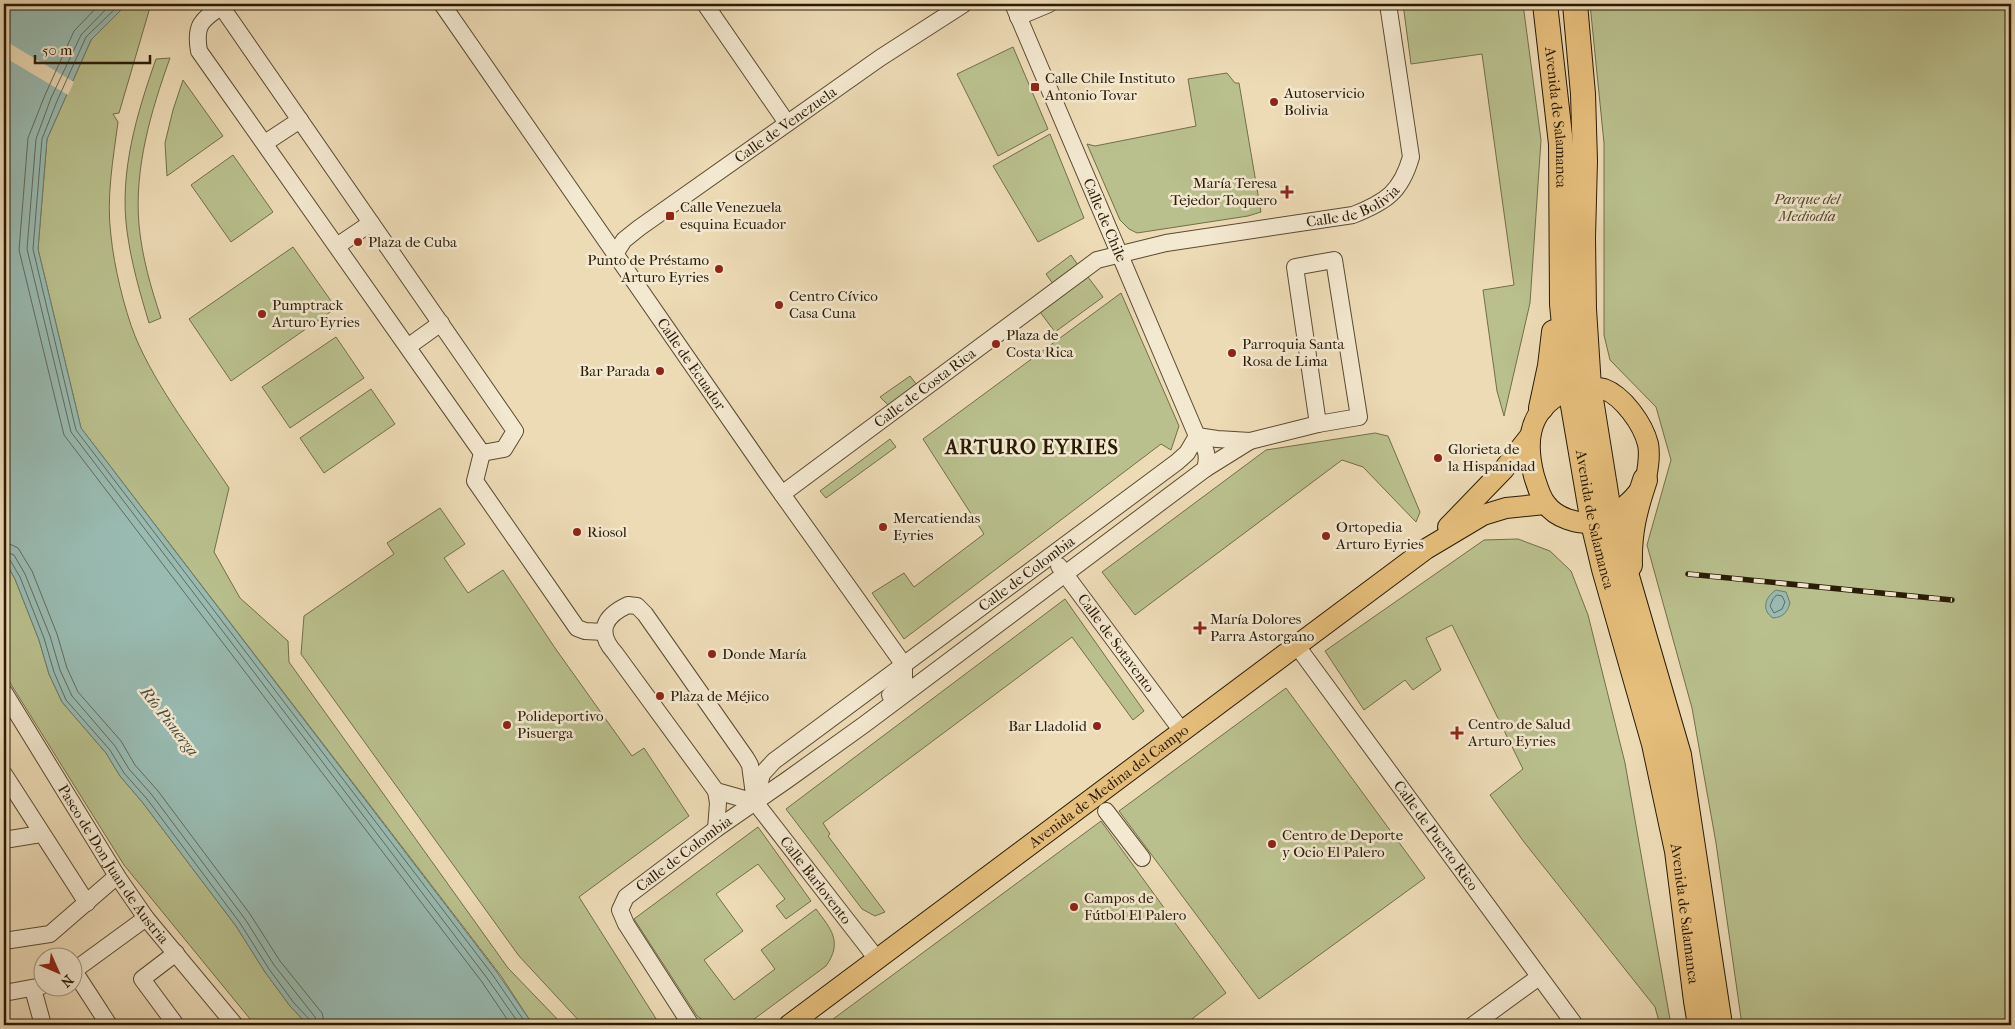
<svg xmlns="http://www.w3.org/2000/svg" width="2015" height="1029" font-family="'IM FELL French Canon',serif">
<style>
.green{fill:#b9c08d;stroke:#726e4a}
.water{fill:#99bbb2;stroke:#6d7b6d}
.pier{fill:#eddbb6}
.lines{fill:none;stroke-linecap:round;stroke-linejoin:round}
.shore{stroke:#626b5c;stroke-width:1}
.minor-casing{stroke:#5b4b32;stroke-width:18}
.major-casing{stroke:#2a1b06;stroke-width:22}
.highway-casing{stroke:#2a1b06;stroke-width:26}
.minor{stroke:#f3e8d0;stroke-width:16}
.major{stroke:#e6be7b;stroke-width:20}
.highway{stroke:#e6be7b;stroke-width:24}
.rail-casing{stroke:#2a1b06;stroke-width:5.5}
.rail{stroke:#f3e8d0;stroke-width:4;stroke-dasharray:11;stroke-linecap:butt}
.poi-dot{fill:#8f2418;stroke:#f3e8d0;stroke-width:2}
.labels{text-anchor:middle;stroke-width:5;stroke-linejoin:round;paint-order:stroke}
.poi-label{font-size:15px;fill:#2a1b06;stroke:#f3e8d0;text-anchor:start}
.street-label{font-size:15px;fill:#2a1b06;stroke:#f3e8d0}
.park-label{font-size:15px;font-style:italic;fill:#554d2e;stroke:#f3e8d0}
.water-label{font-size:16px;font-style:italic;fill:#4b4b3a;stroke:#f3e8d0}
.district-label{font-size:20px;font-weight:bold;letter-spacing:1px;fill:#2a1b06;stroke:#f3e8d0}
</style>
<rect width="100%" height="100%" fill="#eddbb6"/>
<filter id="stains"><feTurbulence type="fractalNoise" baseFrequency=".004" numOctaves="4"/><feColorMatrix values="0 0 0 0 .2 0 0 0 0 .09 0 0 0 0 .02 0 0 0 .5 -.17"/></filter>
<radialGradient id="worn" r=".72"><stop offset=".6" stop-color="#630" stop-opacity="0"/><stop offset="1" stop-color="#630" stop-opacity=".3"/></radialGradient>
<path class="green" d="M127,4H151L119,113L113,114L118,122C113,160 106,198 111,236C114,266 124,308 135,336C156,387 198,441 229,488L214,552L240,598L288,641L289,662L508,968L563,1025H533L501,976L81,428L38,249L47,139L91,40Z
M1403,4H1523L1541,140L1530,303L1504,416L1497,391L1483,290L1514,285L1482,54L1411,64Z
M1590,4H2011V1025H1742L1716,843L1692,708L1647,545L1671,460L1656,407L1610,360L1604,335V143Z
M1013,47L1048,129L998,156L957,74Z
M170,58C151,111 134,168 139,225C142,257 151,288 161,318L149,323C140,293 131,262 127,231C119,172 137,113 156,59Z
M1227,73L1235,83H1239L1261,212L1248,216L1137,233L1129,229L1120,220L1087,144L1095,146L1196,126L1188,79Z
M183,80L223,136L167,176L165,143L173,110Z
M1050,134L1084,218L1038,242L993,166Z
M233,155L273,212L231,242L191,185Z
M293,247L336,308L231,381L189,319Z
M1071,255L1078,265L1053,284L1046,274Z
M1088,277L1103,297L1055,332L1040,312Z
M1121,293L1179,426L1171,450L1161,444L904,639L872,593L904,573L914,587L984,534L923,439Z
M336,337L364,378L290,428L262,387Z
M910,376L917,385L889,406L880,397Z
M371,389L395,424L324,473L300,438Z
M1375,433L1388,436L1420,512L1416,522L1363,467L1342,460L1135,615L1102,572L1266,450Z
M890,439L896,447L826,498L820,491Z
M440,508L465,544L444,558L468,593L503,570L555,648L632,756L644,748L689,816L579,897L660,1025H583L519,956L301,654L304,616L394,554L387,543Z
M1518,539L1550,551L1571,571L1588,615L1625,763L1671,1025H1660L1655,1007L1524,842L1490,795L1523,769L1452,625L1426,638L1441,670L1413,690L1405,680L1364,710L1325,651L1484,540Z
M4,559L15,579L39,640L49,674L62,702L106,753L120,776L143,803L236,926L265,972L290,1006L308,1025H255L124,865L12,686L4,671Z
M1065,599L1144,711L1133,720L1072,637L823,823L830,834L828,836L885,912L875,916L862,909L786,809Z
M1286,688L1425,878L1259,999L1119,811Z
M1101,821L1226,993L1184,1025H825Z
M758,827L811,901L786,919L776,906L785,899L758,864L716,894L743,931L704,960L734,1000L775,969L761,950L816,909C831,929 843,942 826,966L746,1025H710L697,1016L634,919Z"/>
<path class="water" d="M4,4H127L91,40L47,139L38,249L81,428L496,971L533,1025H308L290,1006L265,972L236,926L143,803L120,776L106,753L62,702L49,674L39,640L15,579L4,559Z
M1776,590L1786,592L1790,603C1787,613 1783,617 1773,618C1761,610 1765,597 1776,590Z"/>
<path class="pier" d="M4,40L74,82L68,95L4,57Z"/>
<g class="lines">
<path class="shore" d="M100,4L74,31L45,95L28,138L19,250L64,435L482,982L511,1025
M111,4L81,35L51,98L36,139L27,249L71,432L487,978L520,1025
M120,4L86,37L57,101L42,139L33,249L76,430L492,974L527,1025
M4,543L12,545L18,548L32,571L57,634L67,668L78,692L121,741L135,765L158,791L250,914L280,961L322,1013L325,1025
M4,551L14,555L25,574L50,636L60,670L72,696L115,746L129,769L152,795L245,919L274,965L315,1017L318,1025
M4,557L10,560L20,577L44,638L54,672L66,700L110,750L124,773L147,799L240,923L269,969L294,1003L310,1020L311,1025
M1777,595L1782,596L1785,602L1782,609L1774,613L1770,606L1773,599Z"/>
<g class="minor-casing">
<g id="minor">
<path d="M225,4C203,19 194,23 199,51L482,453"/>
<path id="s1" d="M442,4L767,473L904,665V682L890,695"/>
<path d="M705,4L787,123"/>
<path d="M221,6L515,431L504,449L482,453"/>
<path d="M1018,17L1049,4"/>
<path d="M265,143L300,120"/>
<path d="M337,246L371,223"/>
<path id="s2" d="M615,254L624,240L639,228L880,58L964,4"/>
<path d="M1334,260L1359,417L1318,424L1295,267Z"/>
<path d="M409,346L441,323"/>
<path d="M1197,436L1217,439L1250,441L1318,424"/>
<path d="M482,453L475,481L577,628L585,631L604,632"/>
<path d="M1205,469L1250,441"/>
<path id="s3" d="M782,494L1097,260L1166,243L1353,215C1386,202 1401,192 1411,157L1388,4"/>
<path id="s4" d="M1059,566L1181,730"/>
<path d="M628,605L637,606L645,614L746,758L750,765L755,802L716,791L615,653C596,632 604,616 628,605Z"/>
<path id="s5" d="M1297,646L1575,1025"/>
<path id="s6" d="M4,692L117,876L146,918L235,1025"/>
<path d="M4,774L87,903"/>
<path d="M716,791L718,803L716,829"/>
<path id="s7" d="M755,802L762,774L774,761L1177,462L1187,453L1197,436"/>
<path id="s8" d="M755,802L877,959"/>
<path d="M1106,811L1142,858"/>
<path d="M4,840L41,834"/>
<path d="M4,941L50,934L117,876"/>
<path d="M176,953L142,979L176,1025"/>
<path d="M74,971L109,1025"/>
<path d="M72,972L146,918"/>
<path d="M33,989L43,1025"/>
<path d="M4,993L42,986"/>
<path id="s9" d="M691,1025L626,924L620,910L626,897L716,829L787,780L865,724L1205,469C1209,455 1206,448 1197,436L1013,4"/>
<path d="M1473,1025L1539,977"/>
</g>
</g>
<g class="major-casing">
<g id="major">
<path d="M1589,387C1594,388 1599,388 1604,389C1623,396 1643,424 1648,444C1650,454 1648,468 1646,478C1643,488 1634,498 1626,505C1618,514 1606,521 1594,523C1577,524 1556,518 1546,504C1540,497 1537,485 1534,476C1526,445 1527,415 1557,396C1561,394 1566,390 1570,388C1575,387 1583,388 1589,387Z"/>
<path d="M1448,527L1504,469L1530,436"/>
<path id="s10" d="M789,1025L1426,549L1483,515L1506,508L1545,504"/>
</g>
</g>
<g class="highway-casing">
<g id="highway">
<path id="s11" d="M1545,4L1561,144L1562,304L1570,388L1593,523L1604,569L1654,744L1677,851L1696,1001L1700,1025"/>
<path d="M1575,4L1583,94L1585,161L1583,238L1584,309L1589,387L1610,518L1679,755L1720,1025"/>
<path d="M1541,408L1550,366L1554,332"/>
<path d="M1630,565C1629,532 1635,510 1645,480"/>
</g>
</g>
<use href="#minor" class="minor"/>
<use href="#major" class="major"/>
<use href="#highway" class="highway"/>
<g class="rail-casing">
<path id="rail" d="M1688,574L1952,600"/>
</g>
<use href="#rail" class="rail"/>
</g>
<g class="poi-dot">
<rect x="1030" y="82" width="10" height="10" rx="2.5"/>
<circle cx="1274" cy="102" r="5"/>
<path d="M1284.5 184.5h5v5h5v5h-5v5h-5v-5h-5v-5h5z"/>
<rect x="665" y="211" width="10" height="10" rx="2.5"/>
<circle cx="358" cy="242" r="5"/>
<circle cx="719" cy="269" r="5"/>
<circle cx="779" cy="305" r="5"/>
<circle cx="262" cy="314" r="5"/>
<circle cx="996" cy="344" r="5"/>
<circle cx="1232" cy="353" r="5"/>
<circle cx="660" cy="371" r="5"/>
<circle cx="1438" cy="458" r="5"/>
<circle cx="883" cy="527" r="5"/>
<circle cx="577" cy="532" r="5"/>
<circle cx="1326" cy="536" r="5"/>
<path d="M1197.5 620.5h5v5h5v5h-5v5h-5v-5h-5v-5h5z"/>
<circle cx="712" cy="654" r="5"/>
<circle cx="660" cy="696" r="5"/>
<circle cx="507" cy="725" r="5"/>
<circle cx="1097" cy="726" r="5"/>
<path d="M1454.5 725.5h5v5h5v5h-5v5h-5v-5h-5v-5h5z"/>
<circle cx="1272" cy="844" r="5"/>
<circle cx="1074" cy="907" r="5"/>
</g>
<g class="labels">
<g class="poi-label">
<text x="1045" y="83">Calle Chile Instituto<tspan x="1045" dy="17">Antonio Tovar</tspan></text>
<text x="1284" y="98">Autoservicio<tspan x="1284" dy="17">Bolivia</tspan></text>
<text x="1277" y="188" text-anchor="end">María Teresa<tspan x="1277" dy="17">Tejedor Toquero</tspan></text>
<text x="680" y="212">Calle Venezuela<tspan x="680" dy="17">esquina Ecuador</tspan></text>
<text x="368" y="247">Plaza de Cuba</text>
<text x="709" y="265" text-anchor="end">Punto de Préstamo<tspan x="709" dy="17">Arturo Eyries</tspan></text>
<text x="789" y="301">Centro Cívico<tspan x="789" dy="17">Casa Cuna</tspan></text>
<text x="272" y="310">Pumptrack<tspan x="272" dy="17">Arturo Eyries</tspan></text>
<text x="1006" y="340">Plaza de<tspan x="1006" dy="17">Costa Rica</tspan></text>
<text x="1242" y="349">Parroquia Santa<tspan x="1242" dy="17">Rosa de Lima</tspan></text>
<text x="650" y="376" text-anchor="end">Bar Parada</text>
<text x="1448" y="454">Glorieta de<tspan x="1448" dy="17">la Hispanidad</tspan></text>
<text x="893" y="523">Mercatiendas<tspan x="893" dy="17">Eyries</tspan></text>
<text x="1336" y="532">Ortopedia<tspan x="1336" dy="17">Arturo Eyries</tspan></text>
<text x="587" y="537">Riosol</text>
<text x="1210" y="624">María Dolores<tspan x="1210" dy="17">Parra Astorgano</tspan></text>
<text x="722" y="659">Donde María</text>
<text x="670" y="701">Plaza de Méjico</text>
<text x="517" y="721">Polideportivo<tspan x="517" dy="17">Pisuerga</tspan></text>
<text x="1468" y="729">Centro de Salud<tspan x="1468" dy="17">Arturo Eyries</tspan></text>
<text x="1087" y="731" text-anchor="end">Bar Lladolid</text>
<text x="1282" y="840">Centro de Deporte<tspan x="1282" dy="17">y Ocio El Palero</tspan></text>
<text x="1084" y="903">Campos de<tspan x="1084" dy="17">Fútbol El Palero</tspan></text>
</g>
<g class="street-label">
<text dy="5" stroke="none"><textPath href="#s11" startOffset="114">Avenida de Salamanca</textPath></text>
<text dy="5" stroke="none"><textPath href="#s2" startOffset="215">Calle de Venezuela</textPath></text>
<text dy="5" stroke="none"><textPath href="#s3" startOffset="655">Calle de Bolivia</textPath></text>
<text transform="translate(1105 220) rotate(67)" y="5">Calle de Chile</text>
<text dy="5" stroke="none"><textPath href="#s1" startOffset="438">Calle de Ecuador</textPath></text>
<text dy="5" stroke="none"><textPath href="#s3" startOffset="178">Calle de Costa Rica</textPath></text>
<text dy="5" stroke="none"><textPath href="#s11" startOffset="519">Avenida de Salamanca</textPath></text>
<text dy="5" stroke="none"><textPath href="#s7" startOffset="361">Calle de Colombia</textPath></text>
<text dy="5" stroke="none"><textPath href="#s4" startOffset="96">Calle de Sotavento</textPath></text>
<text dy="5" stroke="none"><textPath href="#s10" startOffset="399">Avenida de Medina del Campo</textPath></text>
<text dy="5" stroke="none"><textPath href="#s5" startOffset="235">Calle de Puerto Rico</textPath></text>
<text dy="5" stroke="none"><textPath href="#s9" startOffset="222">Calle de Colombia</textPath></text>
<text dy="5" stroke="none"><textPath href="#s6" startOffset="204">Paseo de Don Juan de Austria</textPath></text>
<text dy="5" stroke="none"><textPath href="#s8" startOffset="99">Calle Barlovento</textPath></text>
<text dy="5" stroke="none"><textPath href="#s11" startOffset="924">Avenida de Salamanca</textPath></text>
</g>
<g class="park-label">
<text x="1807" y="204">Parque del<tspan x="1807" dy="17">Mediodía</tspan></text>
</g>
<g class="water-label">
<text transform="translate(170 721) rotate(52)" y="6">Río Pisuerga</text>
</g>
<g class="district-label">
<text x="1032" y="454">ARTURO EYRIES</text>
</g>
</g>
<rect width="2015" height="1029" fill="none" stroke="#eddbb6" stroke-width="20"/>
<rect x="5" y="5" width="2005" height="1019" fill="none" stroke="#2a1b06" stroke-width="2.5"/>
<rect x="10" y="10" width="1995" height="1009" fill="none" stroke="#2a1b06"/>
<g transform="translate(58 972) rotate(135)"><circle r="24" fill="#f3e8d0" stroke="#a3967f"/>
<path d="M0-4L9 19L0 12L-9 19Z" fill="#8f2418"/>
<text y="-8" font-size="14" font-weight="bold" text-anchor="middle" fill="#2a1b06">N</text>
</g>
<path d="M35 55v8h115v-8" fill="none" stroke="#2a1b06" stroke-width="2.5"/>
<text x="42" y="55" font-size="15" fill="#2a1b06" stroke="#f3e8d0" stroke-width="4" paint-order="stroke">50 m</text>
<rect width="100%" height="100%" filter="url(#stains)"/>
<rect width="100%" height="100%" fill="url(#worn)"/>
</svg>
